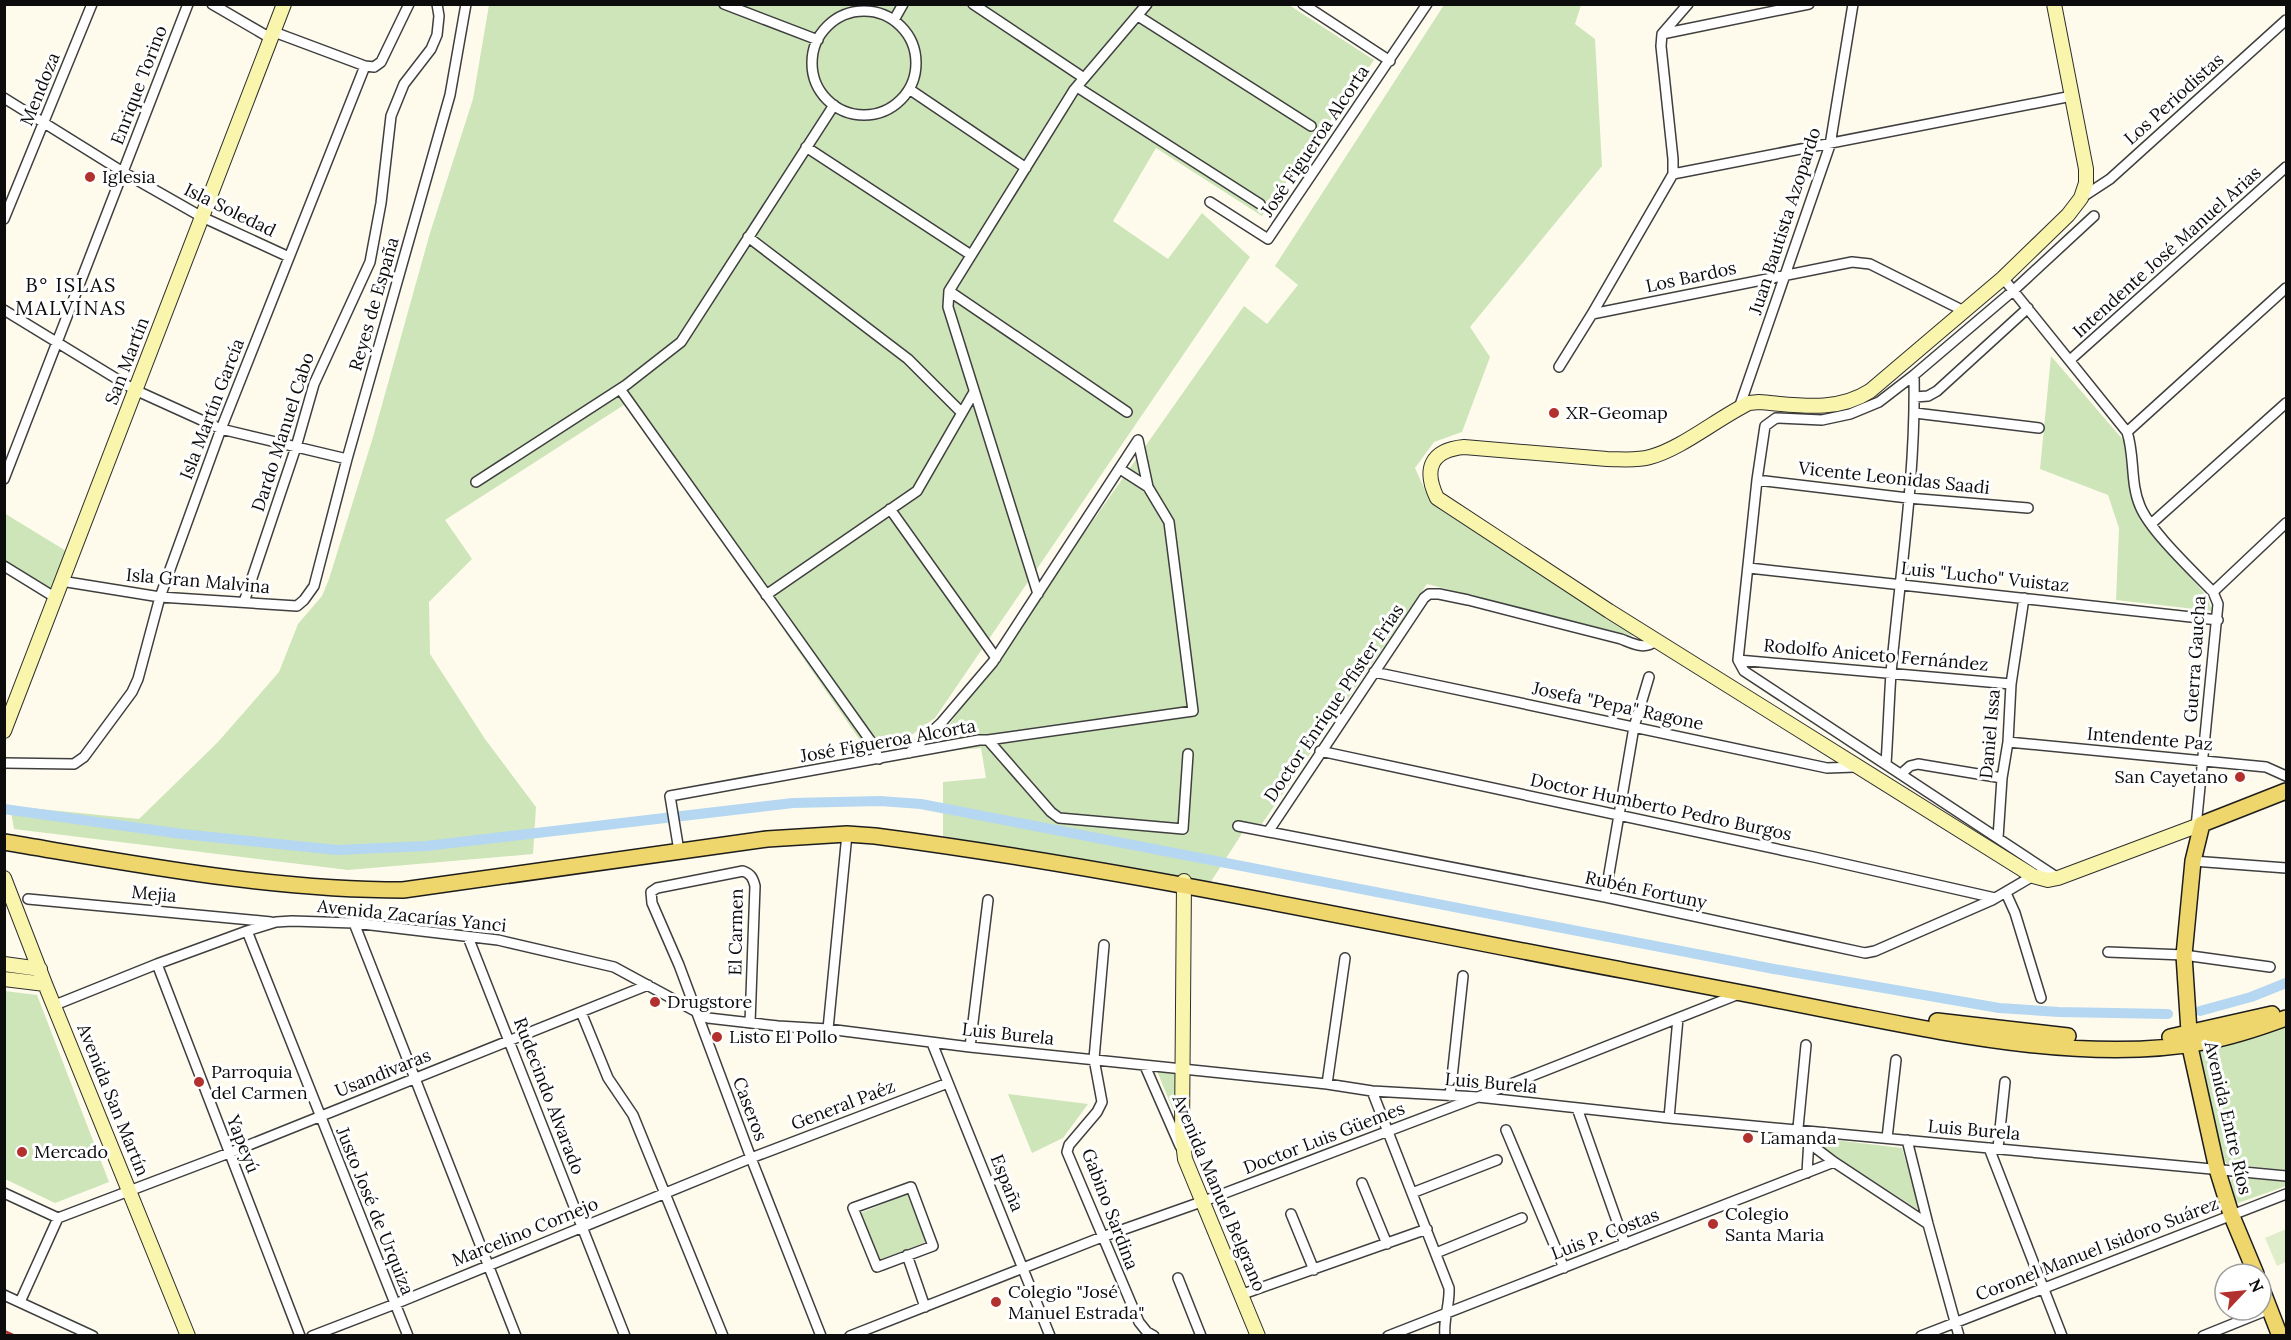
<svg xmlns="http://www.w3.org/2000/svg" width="2291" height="1340" font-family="Lora,serif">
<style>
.green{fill:#cde5b9}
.pitch{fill:#dfedca}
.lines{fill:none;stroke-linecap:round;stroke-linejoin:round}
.canal{stroke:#b5d7f1;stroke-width:10}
.street-casing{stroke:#3f3f3f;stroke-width:12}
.secondary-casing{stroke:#2e2e2e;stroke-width:16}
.primary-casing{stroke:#1d1d1d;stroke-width:18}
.street{stroke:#fff;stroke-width:9}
.secondary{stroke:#f9f5ac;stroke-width:14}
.primary{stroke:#efd66c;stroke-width:15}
.rail{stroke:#b2302e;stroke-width:3}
.poi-dot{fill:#b2302e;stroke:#fff;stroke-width:2}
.labels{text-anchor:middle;stroke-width:6;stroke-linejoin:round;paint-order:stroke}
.street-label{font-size:18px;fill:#0c0c0c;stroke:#fff}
.poi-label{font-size:18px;fill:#0c0c0c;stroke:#fff;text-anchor:start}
.neighbourhood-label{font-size:20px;letter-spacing:1.5px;fill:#0c0c0c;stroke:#fff}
</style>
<rect width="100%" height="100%" fill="#fefbed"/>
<path class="green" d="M489,5H1289L1374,60L1262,216L1156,148L1113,221L1168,259L1202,213L1250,257L935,718L906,739L866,749L627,403L445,520L472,559L429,602L430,654L485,739L536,807L533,854L348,870L14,829L10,806L139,819L218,742L279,672L298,624L322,596L329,579L373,437L430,233L473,99Z
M1444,5H1581L1575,24L1595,39L1602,166L1470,327L1490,357L1462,432L1434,442L1415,468L1430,501L1632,632L1633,636L1427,584L1257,831L1243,832L1210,883L943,836V782L986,778L981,748L946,751L947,728L1244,306L1267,324L1298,285L1275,266Z
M2051,356L2124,441L2131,497L2148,529L2207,596L2212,611L2116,600L2119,528L2108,495L2040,469Z
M4,513L71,554L55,597L5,565Z
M5,991L37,995L109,1182L55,1203L5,1179Z
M2286,1026V1170L2227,1164L2223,1159L2200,1052L2203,1049Z
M1157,1071L1180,1073L1178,1122Z
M1008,1094L1088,1104L1063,1138L1032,1153Z
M1817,1138L1902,1148L1920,1211L1818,1145Z
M2236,1177L2286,1182V1186L2238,1203C2232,1199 2230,1187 2231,1180Z
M907,1194L926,1242L880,1260L861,1213Z"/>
<path class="pitch" d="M2286,1229V1262L2277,1266L2265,1238Z"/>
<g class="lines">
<path class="canal" d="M4,809L182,834L337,850L426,846L793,803L880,801L921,804L1774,969L1999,1008L2059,1012L2168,1014
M2200,1011L2251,997L2286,983"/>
<g class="street-casing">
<path id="street" d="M212,4L272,39
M724,4L818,40
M973,4L1084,78
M1303,4L1390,61
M812 63a52 52 0 1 1 104 0a52 52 0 1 1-104 0Z
M1138,16L1311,126
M894,20L903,4
M274,32L365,66
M1662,34L1809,4
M1077,87L1260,204
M909,89L1026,168
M4,98L123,172L202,217L289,257
M806,147L971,255
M1673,174L2072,96
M2081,198L2110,179L2286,20
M1210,202L1268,239L1427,4
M4,219L92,4
M748,237L908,359L962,413
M2003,278L2127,432C2135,456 2130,483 2140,506C2150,531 2193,571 2213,592L2218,604L2196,827
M949,291L1127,412
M4,310L135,390L221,429L347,459
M1592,314L1852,262L1870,264L1964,311
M2070,360L2286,167
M1559,367L1592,314L1673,174V159L1661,46L1662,34L1688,4
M620,389L872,743L879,759
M1915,397L1928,396L1937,391L2028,308
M1739,408L1830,145L1853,4
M1915,413L2039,428
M2127,432L2286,288
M4,479L188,4
M1757,480L1908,498L2028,508
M476,482L626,385L681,342L834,105
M890,509L996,658
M2151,524L2286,403
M4,566L56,598
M1749,568L2218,620
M61,581L160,597L297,606L304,600L314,586L347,459L450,95L466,4
M2213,592L2286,523
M1038,594L948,307L949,291L1074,90L1147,4
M766,595L917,491L974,392
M244,602L296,447L314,384L370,262L381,203L391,116L404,84L431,49L437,35L439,16L437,4
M1738,660L1757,480L1765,426L1776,418L1822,420L1850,414L1879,402L1914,375L2014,290L2094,216
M1738,660L1744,671L2058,878
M1738,660L2011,684
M1374,672L1827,768L1855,767
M988,740L1193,711L1169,522L1148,487L1120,469
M2008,742L2266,767L2286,776
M1320,751L1814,857L1995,898
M909,753L942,722L993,662L1138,440L1148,487
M4,763L74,764L84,757L132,692L138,679L160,597L221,429L365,66L374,67L381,62L409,4
M1886,764C1888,734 1889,703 1891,673C1900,574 1916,475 1914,375
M1901,774L1910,766L1918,764L2002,778
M1238,826L1605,897L1865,953L1875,951L1992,900L2033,876
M1268,832L1424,598L1429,594H1439L1468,600L1621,639C1634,644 1644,650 1656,641
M1998,838L2002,778L2008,742L2011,684L2024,598
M679,851L670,796L979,740H988L1051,812L1059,818L1183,829L1188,754
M2193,861L2286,868
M2006,893L2015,913L2041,998
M1605,897L1634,727L1649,677
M28,899L271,922
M354,923L516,1336
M247,931L408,1336
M468,937L625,1336
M1104,945L1094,1059L1102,1102L1097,1112L1069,1145L1067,1152L1139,1322L1147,1332L1154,1336
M2108,952L2184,955L2270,967
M157,964L300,1336
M55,1005L157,964L247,931L276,922L292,921L354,923L498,940L614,967L708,1018L778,1026L828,1029L970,1047L1327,1084L1372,1091L1478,1097L1669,1118L2286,1176
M581,1012L608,1078L633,1115L723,1336
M750,1023L755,886C753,878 751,874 743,871L657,888L651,892L652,903L679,965L751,1158L821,1336
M828,1029L847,834
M932,1043L1050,1336
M970,1047L988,900
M1145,1066L1180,1146
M1327,1084L1345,958
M1372,1091L1449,1288C1450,1305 1443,1319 1445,1336
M1450,1096L1463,976
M1577,1108L1625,1244
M1669,1118L1678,1018
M1798,1128L1806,1045
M1506,1130L1564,1268
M1887,1138L1896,1060
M1907,1140L1928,1224L1959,1336
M1809,1143L1834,1162L1928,1224
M1989,1148L2062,1336
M1998,1148L2005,1082
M1807,1173L1809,1139
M1362,1183L1387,1244
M911,1187L933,1246L877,1267L853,1208Z
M4,1193L58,1218L229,1153L648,985
M1412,1193L1497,1160
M1291,1214L1314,1270
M1436,1253L1522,1218
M907,1255L925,1307
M1178,1278L1201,1336
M1243,1294L1427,1229
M4,1295L93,1336
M20,1302L58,1218
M312,1336L395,1304L751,1158L948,1083
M850,1336L1102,1237L1204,1201L1478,1097L1739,994
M1388,1336L1834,1162
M1921,1336L2286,1194
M2203,1336L2270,1309"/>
</g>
<g class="secondary-casing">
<path id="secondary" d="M2054,4L2086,169V183L2081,198L2068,215L2003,278L1870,391C1836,413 1797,405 1759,402L1749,403C1718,418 1681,449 1650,457C1636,461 1621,459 1607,459L1464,447C1431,450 1423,469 1437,498L1609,611L2033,876L2048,880L2058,878L2202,824
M4,731L284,4
M4,878L45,984L188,1336
M1184,881L1182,1133L1185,1159L1258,1336
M4,964L40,969
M4,979L45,984"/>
</g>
<g class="primary-casing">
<path id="primary" d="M4,842C136,864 269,890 403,890L767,839L847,834L875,836C1127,869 1377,924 1627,971C1702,985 1778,1000 1853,1015C1960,1036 2095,1063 2204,1042C2232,1037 2259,1028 2286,1018
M1937,1021L2068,1036
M2170,1037L2272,1014
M2256,1274L2231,1214L2217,1169L2190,1047L2184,955L2193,861L2202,824L2286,791
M2261,1287L2280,1336"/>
</g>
<use href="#street" class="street"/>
<use href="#secondary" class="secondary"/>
<use href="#primary" class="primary"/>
<path class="rail" d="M4,1331L15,1336"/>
</g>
<g class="poi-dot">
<circle cx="90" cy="177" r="6"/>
<circle cx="1554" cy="413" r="6"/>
<circle cx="2240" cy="777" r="6"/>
<circle cx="655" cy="1002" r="6"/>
<circle cx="717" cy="1037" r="6"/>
<circle cx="199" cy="1082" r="6"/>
<circle cx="1748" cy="1138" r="6"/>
<circle cx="22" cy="1152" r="6"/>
<circle cx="1713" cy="1224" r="6"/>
<circle cx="996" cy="1302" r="6"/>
</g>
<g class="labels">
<g class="street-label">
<text transform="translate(139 85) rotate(-69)" y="6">Enrique Torino</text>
<text transform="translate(40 89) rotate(-68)" y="6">Mendoza</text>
<text transform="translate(2174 99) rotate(-42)" y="6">Los Periodistas</text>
<text transform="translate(1315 141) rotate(-56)" y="6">José Figueroa Alcorta</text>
<text transform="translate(230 210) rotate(26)" y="6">Isla Soledad</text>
<text transform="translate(1785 221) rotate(-72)" y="6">Juan Bautista Azopardo</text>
<text transform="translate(2167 252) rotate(-42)" y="6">Intendente José Manuel Arias</text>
<text transform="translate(1691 277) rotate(-12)" y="6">Los Bardos</text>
<text transform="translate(374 304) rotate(-74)" y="6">Reyes de España</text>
<text transform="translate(127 361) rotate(-69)" y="6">San Martín</text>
<text transform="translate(212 409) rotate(-69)" y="6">Isla Martín García</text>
<text transform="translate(283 432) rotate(-72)" y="6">Dardo Manuel Cabo</text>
<text transform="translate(1894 478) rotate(6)" y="6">Vicente Leonidas Saadi</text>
<text transform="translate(1985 577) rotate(6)" y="6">Luis "Lucho" Vuistaz</text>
<text transform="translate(198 581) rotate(5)" y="6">Isla Gran Malvina</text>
<text transform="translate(1876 655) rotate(5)" y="6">Rodolfo Aniceto Fernández</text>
<text transform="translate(2195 659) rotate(-86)" y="6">Guerra Gaucha</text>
<text transform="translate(1334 703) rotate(-56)" y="6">Doctor Enrique Pfister Frías</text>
<text transform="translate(1618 706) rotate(12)" y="6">Josefa "Pepa" Ragone</text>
<text transform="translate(1990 734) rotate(-85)" y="6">Daniel Issa</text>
<text transform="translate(2150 739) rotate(5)" y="6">Intendente Paz</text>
<text transform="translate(888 741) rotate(-10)" y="6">José Figueroa Alcorta</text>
<text transform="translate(1661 807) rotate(12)" y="6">Doctor Humberto Pedro Burgos</text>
<text transform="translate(1646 890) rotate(12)" y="6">Rubén Fortuny</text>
<text transform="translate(154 894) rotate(5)" y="6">Mejia</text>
<text transform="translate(412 916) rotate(6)" y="6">Avenida Zacarías Yanci</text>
<text transform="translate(736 932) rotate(-89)" y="6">El Carmen</text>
<text transform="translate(1008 1034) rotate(6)" y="6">Luis Burela</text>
<text transform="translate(383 1073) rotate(-22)" y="6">Usandivaras</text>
<text transform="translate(1491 1083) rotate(5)" y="6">Luis Burela</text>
<text transform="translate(549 1096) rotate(69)" y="6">Rudecindo Alvarado</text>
<text transform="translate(113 1100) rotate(68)" y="6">Avenida San Martín</text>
<text transform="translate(843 1105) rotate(-21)" y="6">General Paéz</text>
<text transform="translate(750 1109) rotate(69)" y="6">Caseros</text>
<text transform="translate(2228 1118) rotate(77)" y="6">Avenida Entre Ríos</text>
<text transform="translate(1974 1130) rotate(5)" y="6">Luis Burela</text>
<text transform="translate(1324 1138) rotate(-21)" y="6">Doctor Luis Güemes</text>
<text transform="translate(243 1144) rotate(69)" y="6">Yapeyú</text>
<text transform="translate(1007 1183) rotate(68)" y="6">España</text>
<text transform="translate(1219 1193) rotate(67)" y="6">Avenida Manuel Belgrano</text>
<text transform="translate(1110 1209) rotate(69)" y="6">Gabino Sardina</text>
<text transform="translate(375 1211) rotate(68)" y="6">Justo José de Urquiza</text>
<text transform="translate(525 1232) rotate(-22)" y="6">Marcelino Cornejo</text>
<text transform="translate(1605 1234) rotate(-21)" y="6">Luis P. Costas</text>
<text transform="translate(2097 1249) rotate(-21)" y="6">Coronel Manuel Isidoro Suárez</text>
</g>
<g class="poi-label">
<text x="102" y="183">Iglesia</text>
<text x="1566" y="419">XR-Geomap</text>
<text x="2228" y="783" text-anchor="end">San Cayetano</text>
<text x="667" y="1008">Drugstore</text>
<text x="729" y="1043">Listo El Pollo</text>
<text x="211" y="1078">Parroquia<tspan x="211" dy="21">del Carmen</tspan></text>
<text x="1760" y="1144">Lamanda</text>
<text x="34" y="1158">Mercado</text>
<text x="1725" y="1220">Colegio<tspan x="1725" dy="21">Santa Maria</tspan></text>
<text x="1008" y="1298">Colegio "José<tspan x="1008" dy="21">Manuel Estrada"</tspan></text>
</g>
<g class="neighbourhood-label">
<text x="71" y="292">B° ISLAS<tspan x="71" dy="23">MALVINAS</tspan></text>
</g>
</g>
<rect width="2291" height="1340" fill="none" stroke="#0c0c0c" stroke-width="12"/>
<g transform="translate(2243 1292) rotate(64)"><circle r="28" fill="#ffffff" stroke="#9e9e9e" stroke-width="1.5"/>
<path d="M0-4.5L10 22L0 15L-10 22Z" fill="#b2302e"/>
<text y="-9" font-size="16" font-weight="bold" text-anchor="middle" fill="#0c0c0c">N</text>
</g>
</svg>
